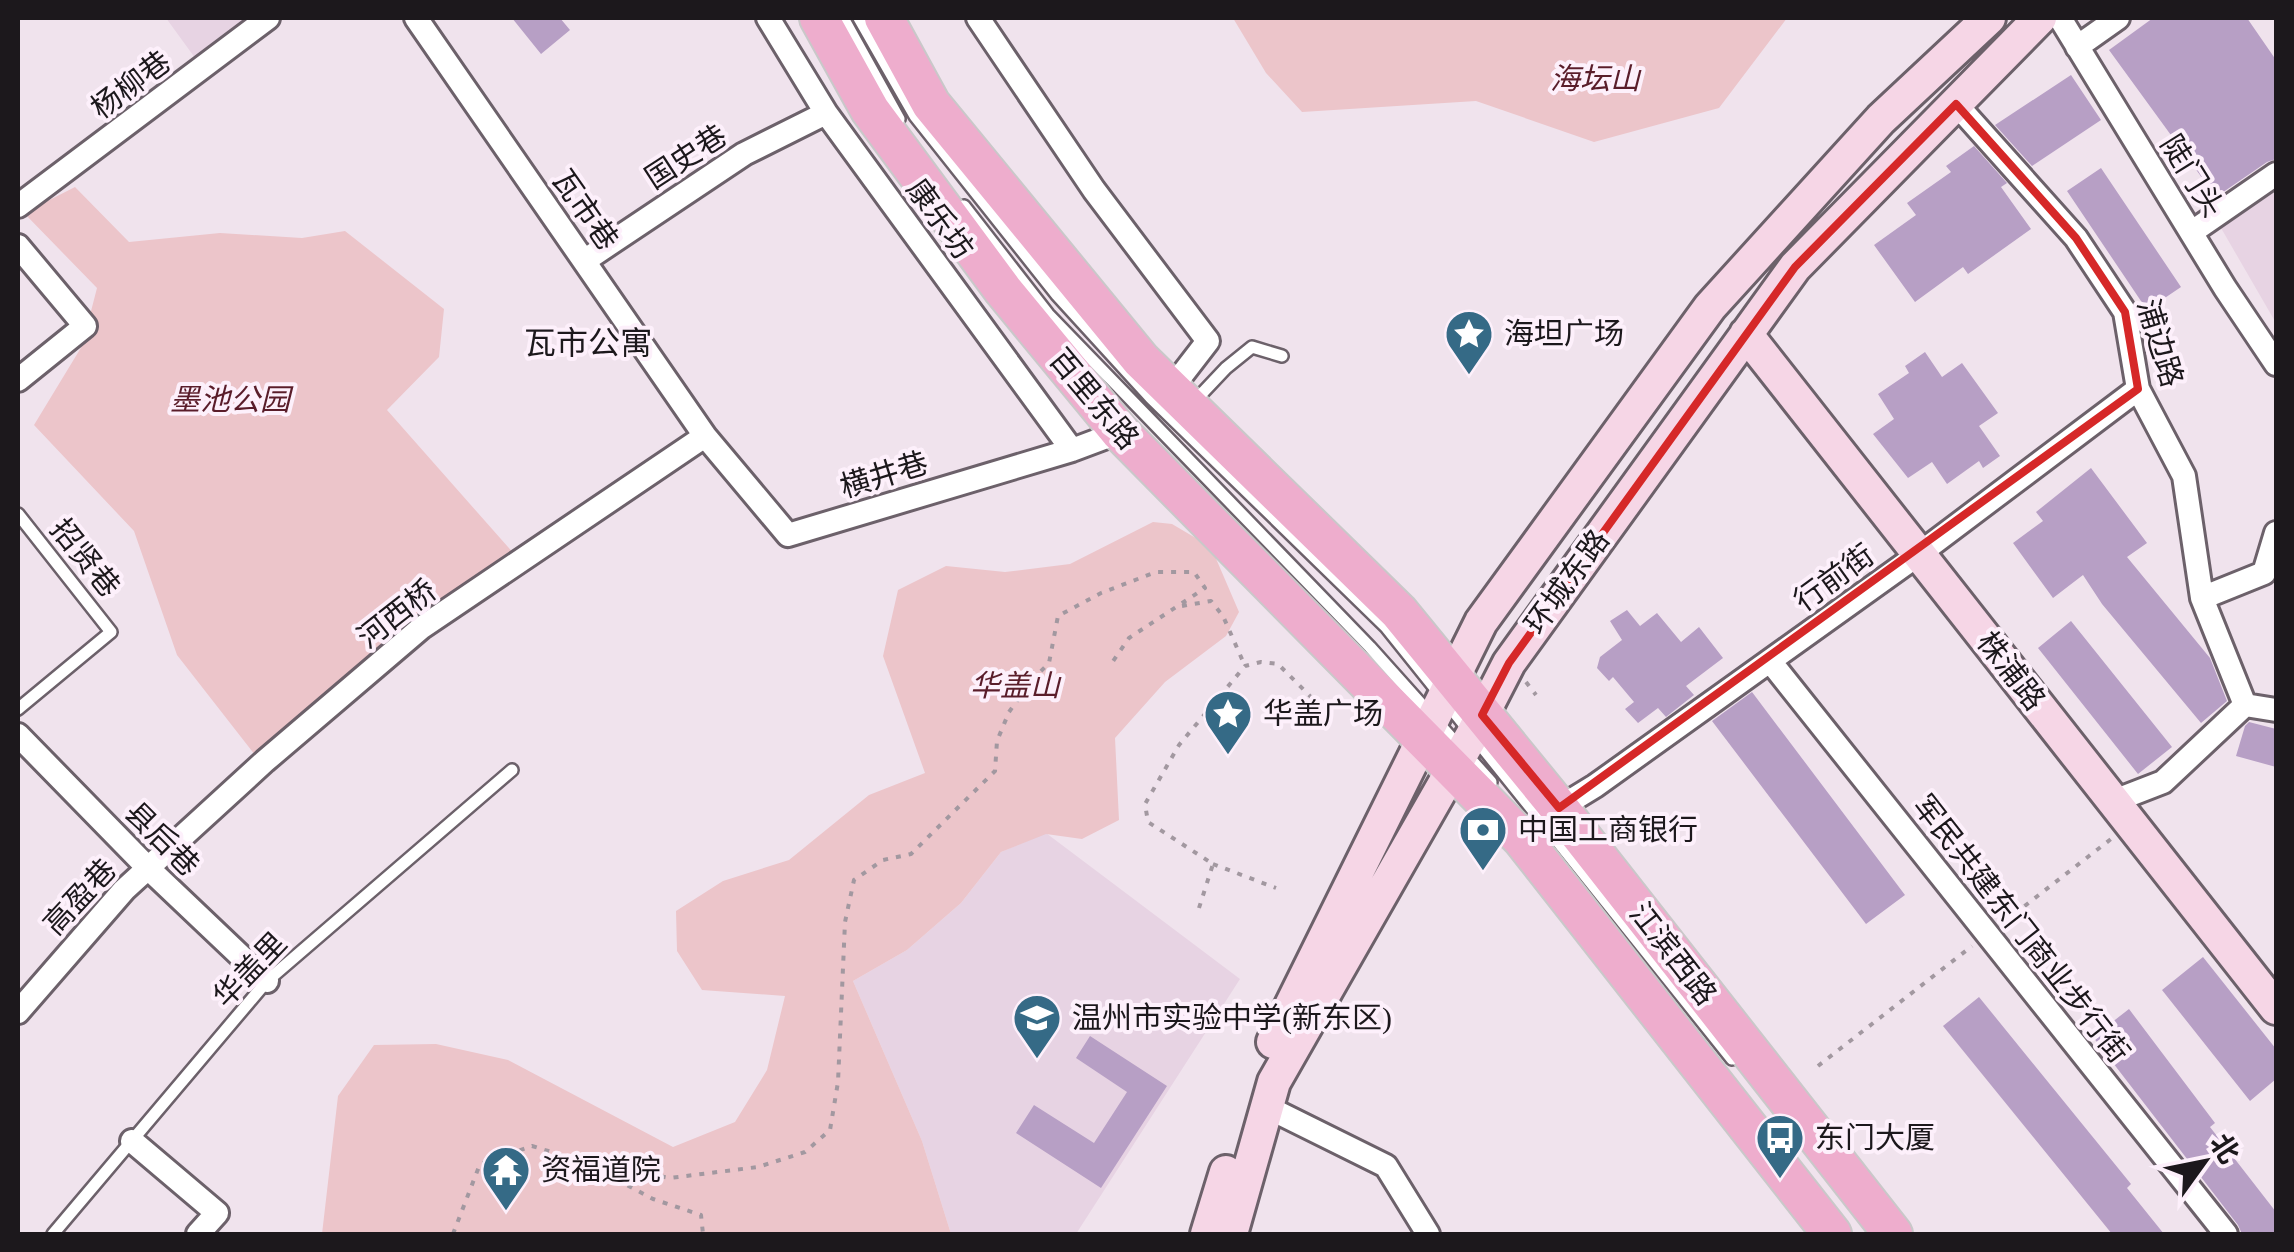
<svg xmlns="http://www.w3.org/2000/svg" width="2294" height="1252" font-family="'Times New Roman','Noto Sans SC',serif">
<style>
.built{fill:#e7d3e3}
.green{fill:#ecc5ca}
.building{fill:#b79fc5}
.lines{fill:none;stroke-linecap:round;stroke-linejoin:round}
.lane-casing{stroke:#6c616a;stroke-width:16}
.street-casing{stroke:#6c616a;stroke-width:28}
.secondary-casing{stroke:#6c616a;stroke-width:38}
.primary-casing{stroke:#c9c8c9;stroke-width:42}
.path{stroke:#a298a0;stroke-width:4;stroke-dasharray:5 8;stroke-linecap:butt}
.lane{stroke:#fff;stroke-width:11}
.street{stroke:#fff;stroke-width:22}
.secondary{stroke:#f6d6e6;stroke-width:32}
.primary{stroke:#eeadcd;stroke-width:38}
.marked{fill:none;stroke:#d62828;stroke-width:8;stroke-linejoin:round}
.labels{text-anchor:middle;stroke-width:8;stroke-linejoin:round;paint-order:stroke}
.park-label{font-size:30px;font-style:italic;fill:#5a1d2a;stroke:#fdf0fb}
.street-label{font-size:30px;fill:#1c181c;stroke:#fdf0fb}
.poi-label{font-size:30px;fill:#1c181c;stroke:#fdf0fb;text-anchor:start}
.neighbourhood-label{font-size:32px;fill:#1c181c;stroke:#fdf0fb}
</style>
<rect width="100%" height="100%" fill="#f0e3ed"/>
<path class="built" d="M166,18H258L198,62Z
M2276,191V323L2221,228Z
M1046,833L1240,979L1076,1234H951L922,1141L853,981L907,950L961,903L1001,852Z"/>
<path class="green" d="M1233,18H1787L1719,108L1594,142L1476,101L1302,112L1266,73Z
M75,187L129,242L220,233L302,238L345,231L444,309L439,357L387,410L515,555L262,764L177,655L134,531L34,425L82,346L97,288L24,213Z
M1153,522L1172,524L1211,547L1239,612L1226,636L1165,682L1115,738L1119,820L1082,839L1046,834L1001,852L961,903L907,950L853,981L922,1141L951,1234H322L338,1096L374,1045L436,1044L508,1060L673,1147L735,1122L767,1070L785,996L702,990L677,951L676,911L723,881L789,860L869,795L925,773L883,656L898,590L946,566L1005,572L1070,564Z"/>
<path class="building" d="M512,18H560L570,30L541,54Z
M2153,18H2247L2276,60V159L2267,162L2216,197L2109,50Z
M2071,75L2101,120L2032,166L1995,125Z
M1974,146L2007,183L2001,187L2031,229L1968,274L1963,267L1915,302L1874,245L1916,215L1907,203L1951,172L1946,166Z
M2101,168L2181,287L2147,310L2067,191Z
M1925,352L1942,377L1962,363L1998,413L1979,426L2000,456L1983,468L1979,461L1947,484L1932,462L1908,478L1873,434L1894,419L1878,394L1909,373L1905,366Z
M2091,468L2147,543L2127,557L2210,658L2227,701L2201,723L2102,604L2083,575L2053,598L2013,543L2043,521L2036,512Z
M1627,610L1640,626L1657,613L1681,642L1699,627L1723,658L1686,686L1694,695L1666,717L1658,708L1638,723L1625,709L1634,702L1613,677L1609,681L1597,668L1600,657L1622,640L1610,621Z
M2071,621L2172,747L2138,774L2038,648Z
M1752,692L1905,895L1866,924L1712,721Z
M2249,722L2276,729V767L2236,756L2245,726Z
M2203,957L2276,1049V1079L2250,1101L2162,990Z
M1979,997L2131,1184L2127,1188L2164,1234H2112L1943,1026Z
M2129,1009L2215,1123L2210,1127L2276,1212V1234H2242L2238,1225L2093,1037Z
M1090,1036L1167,1086L1101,1188L1016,1133L1034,1105L1094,1143L1127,1092L1076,1058Z"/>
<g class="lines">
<g class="lane-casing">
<path id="lane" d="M843,18L899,119
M859,18L915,116L1057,295L1151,398L1386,627L1732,1059
M964,206L1048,314L1370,647L1491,782
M1192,404L1226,368L1252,347L1282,356
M18,514L111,632L18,709
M53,1234L267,981L512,770"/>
</g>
<g class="street-casing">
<path id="street" d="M416,18L705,436L788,535L1072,450L1120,432
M768,18L826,113L1072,450
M978,18L1094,190L1208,341L1171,389
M2060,18L2225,288L2276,364
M2077,47L2118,18
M1956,104L2076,238L2125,312L2138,389L2184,476L2202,598L2264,573L2276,533
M18,206L268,18
M2192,232L2276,174
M18,246L85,326L18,380
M584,261L744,154L826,113
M2202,598L2245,705L2276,710
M1770,661L2226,1234
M18,735L148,868L267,981
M2114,801L2163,782L2245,705
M1559,808L1595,786L1919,554L2138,389
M18,1012L124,890L265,761L421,628L705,436
M1267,1107L1386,1166L1428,1234
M132,1141L217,1213L198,1234"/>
</g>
<g class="secondary-casing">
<path id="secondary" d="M1746,334L2276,1008
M1273,1042L1481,622L1710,307L1881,119L1989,18
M1207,1234L1226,1172
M1231,1234L1274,1082L1471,737L1509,663L1795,267L2040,18"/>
</g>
<g class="primary-casing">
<path id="primary" d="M819,18L870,110L1003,290L1120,432L1522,839L1832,1234
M884,18L931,104L1141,360L1399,612L1559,808L1893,1234"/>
</g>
<path class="path" d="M1182,606L1211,601L1223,616L1245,666
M1526,682L1536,695
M1213,864L1276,888
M1199,908L1213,864L1148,822L1145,804L1179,745L1245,666L1261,662L1278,664L1327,713
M2004,922L2111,839
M1818,1066L1972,946
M584,1162L670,1178L758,1167L805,1152L830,1130L838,1082L845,922L854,880L883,860L911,854L995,771L997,741L1009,712L1032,680L1049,663L1058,616L1101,593L1156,572H1194L1205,588L1129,638L1109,667
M453,1234L480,1164L532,1146L584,1162L653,1199L701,1215L703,1234"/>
<use href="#lane" class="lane"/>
<use href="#street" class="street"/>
<use href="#secondary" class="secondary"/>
<use href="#primary" class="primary"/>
</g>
<path class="marked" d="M1956,104L2076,238L2125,312L2138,389L1559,808L1482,715L1509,663L1795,267Z"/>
<defs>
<g id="sight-pin" transform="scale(2.5)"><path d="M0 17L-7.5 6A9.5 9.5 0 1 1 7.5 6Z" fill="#356a86" stroke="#fdf0fb"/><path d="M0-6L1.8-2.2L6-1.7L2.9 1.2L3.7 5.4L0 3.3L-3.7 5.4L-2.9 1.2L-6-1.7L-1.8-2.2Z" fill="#fff"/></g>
<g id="bank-pin" transform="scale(2.5)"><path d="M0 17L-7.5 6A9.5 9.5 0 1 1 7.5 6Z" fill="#356a86" stroke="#fdf0fb"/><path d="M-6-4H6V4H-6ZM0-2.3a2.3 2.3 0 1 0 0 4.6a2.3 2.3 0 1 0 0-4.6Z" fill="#fff"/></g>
<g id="school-pin" transform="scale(2.5)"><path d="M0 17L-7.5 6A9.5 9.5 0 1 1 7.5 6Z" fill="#356a86" stroke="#fdf0fb"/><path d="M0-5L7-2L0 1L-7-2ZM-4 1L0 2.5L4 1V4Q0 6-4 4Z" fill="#fff"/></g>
<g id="bus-pin" transform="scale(2.5)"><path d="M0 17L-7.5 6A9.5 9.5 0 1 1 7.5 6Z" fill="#356a86" stroke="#fdf0fb"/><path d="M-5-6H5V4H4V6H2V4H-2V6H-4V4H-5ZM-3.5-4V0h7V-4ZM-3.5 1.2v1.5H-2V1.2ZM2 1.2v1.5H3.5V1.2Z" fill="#fff"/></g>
<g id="temple-pin" transform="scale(2.5)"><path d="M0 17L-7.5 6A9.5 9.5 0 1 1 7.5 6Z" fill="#356a86" stroke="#fdf0fb"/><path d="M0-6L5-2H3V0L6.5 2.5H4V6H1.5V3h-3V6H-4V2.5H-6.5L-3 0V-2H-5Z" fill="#fff"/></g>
</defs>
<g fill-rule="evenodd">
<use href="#sight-pin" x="1469" y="334"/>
<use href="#sight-pin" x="1228" y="714"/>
<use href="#bank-pin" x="1483" y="830"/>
<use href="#school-pin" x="1037" y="1018"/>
<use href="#bus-pin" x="1780" y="1138"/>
<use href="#temple-pin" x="506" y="1170"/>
</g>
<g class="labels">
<g class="park-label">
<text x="1595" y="89">海坛山</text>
<text x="230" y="410">墨池公园</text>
<text x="1015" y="696">华盖山</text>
</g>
<g class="street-label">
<text transform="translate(131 85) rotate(-37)" y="10">杨柳巷</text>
<text transform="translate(686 157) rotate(-33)" y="10">国史巷</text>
<text transform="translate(2192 176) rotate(58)" y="10">陡门头</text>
<text transform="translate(585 210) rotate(55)" y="10">瓦市巷</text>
<text transform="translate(940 219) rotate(54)" y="10">康乐坊</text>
<text transform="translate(2160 343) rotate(73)" y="10">浦边路</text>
<text transform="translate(1094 399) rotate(50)" y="10">百里东路</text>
<text transform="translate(884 475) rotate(-17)" y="10">横井巷</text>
<text transform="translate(85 558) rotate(51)" y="10">招贤巷</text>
<text transform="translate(1834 578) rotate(-36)" y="10">行前街</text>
<text transform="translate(1567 582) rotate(-54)" y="10">环城东路</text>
<text transform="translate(397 614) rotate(-38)" y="10">河西桥</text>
<text transform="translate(2011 671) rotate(52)" y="10">株浦路</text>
<text transform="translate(162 839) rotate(45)" y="10">县后巷</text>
<text transform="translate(80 897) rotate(-47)" y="10">高盈巷</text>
<text transform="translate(2021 929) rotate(52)" y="10">军民共建东门商业步行街</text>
<text transform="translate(1673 954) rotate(52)" y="10">江滨西路</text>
<text transform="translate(250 970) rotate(-46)" y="10">华盖里</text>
</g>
<g class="poi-label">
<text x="1504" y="344">海坦广场</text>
<text x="1263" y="724">华盖广场</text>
<text x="1518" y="840">中国工商银行</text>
<text x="1072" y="1028">温州市实验中学(新东区)</text>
<text x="1815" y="1148">东门大厦</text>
<text x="541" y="1180">资福道院</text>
</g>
<g class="neighbourhood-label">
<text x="588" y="354">瓦市公寓</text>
</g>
</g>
<rect width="2294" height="1252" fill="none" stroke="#1c181c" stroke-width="40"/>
<g transform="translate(2204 1162) rotate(57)" stroke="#fdf0fb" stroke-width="8" paint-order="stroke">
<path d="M0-8L18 38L0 25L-18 38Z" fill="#1c181c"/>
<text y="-15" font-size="28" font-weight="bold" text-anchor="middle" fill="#1c181c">北</text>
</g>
</svg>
